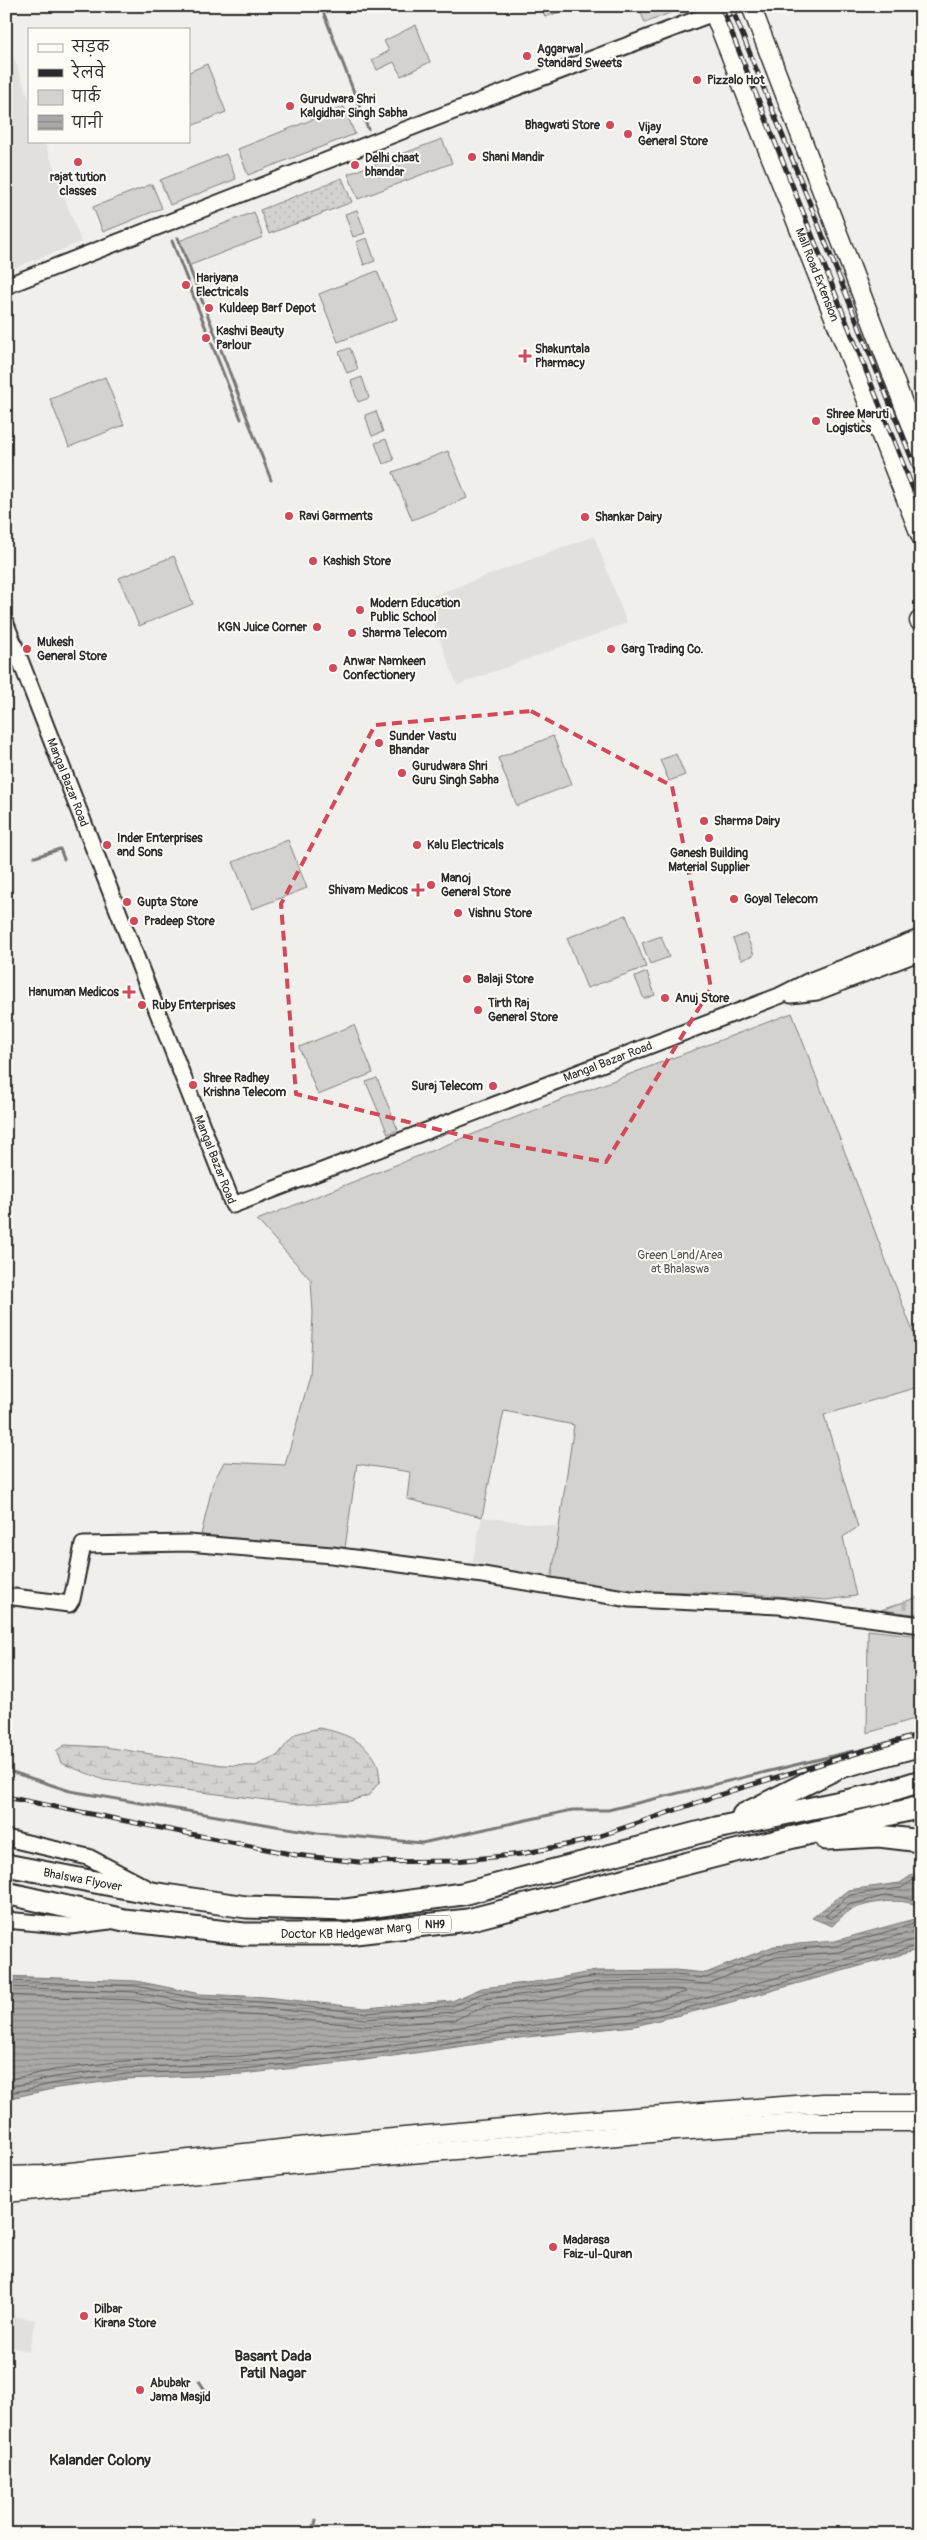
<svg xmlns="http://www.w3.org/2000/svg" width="927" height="2540" font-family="Pangolin,'Playpen Sans Deva',sans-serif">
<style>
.built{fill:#e1e0dc}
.green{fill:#d3d2cf;stroke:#7f7e7d}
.wetland{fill:url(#wetland-marsh);stroke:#7f7e7d}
.cemetery{fill:url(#cemetery-stones);stroke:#7f7e7d}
.garden{fill:url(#garden-dots);stroke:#7f7e7d}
.water{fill:url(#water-rules);stroke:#777775}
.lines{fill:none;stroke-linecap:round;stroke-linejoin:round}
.shore{stroke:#5e5d5d;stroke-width:1}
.stream{stroke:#777775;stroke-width:3}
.tertiary-casing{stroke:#2b2b2b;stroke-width:19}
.secondary-casing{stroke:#2b2b2b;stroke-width:21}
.trunk-casing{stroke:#2b2b2b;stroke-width:25}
.tertiary{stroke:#fdfcf7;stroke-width:15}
.secondary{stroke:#fdfcf7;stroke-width:18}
.trunk{stroke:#fdfcf7;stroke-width:21}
.rail-casing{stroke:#2b2b2b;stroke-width:5}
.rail{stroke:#fdfcf7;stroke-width:3;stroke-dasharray:9;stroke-linecap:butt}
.marked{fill:none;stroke:#d1495b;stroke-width:4;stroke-dasharray:10 6;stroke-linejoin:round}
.poi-dot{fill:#d1495b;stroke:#fdfcf7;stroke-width:2}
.labels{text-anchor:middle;stroke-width:4;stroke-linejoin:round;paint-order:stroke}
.shield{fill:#fdfcf7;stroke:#6a6a68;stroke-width:1}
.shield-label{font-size:11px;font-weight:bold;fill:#2b2b2b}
.poi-label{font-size:12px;font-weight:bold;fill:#2b2b2b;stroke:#fdfcf7;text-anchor:start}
.street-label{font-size:12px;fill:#2b2b2b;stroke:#fdfcf7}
.park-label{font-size:12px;fill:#555554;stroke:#fdfcf7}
.quarter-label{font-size:15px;font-weight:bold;fill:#2b2b2b;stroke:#fdfcf7}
</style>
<defs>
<pattern id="wetland-marsh" width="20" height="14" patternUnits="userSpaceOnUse" patternTransform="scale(1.25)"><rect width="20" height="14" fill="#d3d2cf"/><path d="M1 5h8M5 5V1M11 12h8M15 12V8" fill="none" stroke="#b5b4b2"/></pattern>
<pattern id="cemetery-stones" width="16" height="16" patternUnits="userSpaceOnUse" patternTransform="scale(1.25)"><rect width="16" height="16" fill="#d3d2cf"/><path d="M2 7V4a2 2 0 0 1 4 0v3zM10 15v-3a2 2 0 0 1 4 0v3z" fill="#b5b4b2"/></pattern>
<pattern id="garden-dots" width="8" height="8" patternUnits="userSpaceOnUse" patternTransform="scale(1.25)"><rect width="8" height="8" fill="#d3d2cf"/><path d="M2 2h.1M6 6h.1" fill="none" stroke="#b5b4b2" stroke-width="1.8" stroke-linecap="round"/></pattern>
<pattern id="water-rules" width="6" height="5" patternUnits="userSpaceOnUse" patternTransform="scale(1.25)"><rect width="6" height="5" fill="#aaa9a7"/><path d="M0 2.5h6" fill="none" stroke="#8b8a88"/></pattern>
</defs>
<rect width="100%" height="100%" fill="#f0efeb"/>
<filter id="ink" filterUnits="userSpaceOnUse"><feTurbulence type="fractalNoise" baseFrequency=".02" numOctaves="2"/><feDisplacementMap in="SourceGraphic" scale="10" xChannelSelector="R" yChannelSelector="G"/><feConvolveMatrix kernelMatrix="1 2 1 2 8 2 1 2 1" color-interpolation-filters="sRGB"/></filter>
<g filter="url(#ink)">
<path class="built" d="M6,38L29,99V141H44L81,242L6,271Z
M594,536L627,623L457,685L424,599Z
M482,1517L560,1527L551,1582L471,1570Z
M6,2315L35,2320L29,2351L6,2346Z"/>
<path class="green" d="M541,6H577L545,17Z
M638,6H670L672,12L645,23Z
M416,25L430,62L401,76L394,62L377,70L372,60L389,51L384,41Z
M207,64L226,112L189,127V72Z
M344,107L355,134L248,175L238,149Z
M442,139L452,163L358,199L348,174Z
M226,154L236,179L170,205L160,180Z
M152,184L162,208L103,232L93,207Z
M357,210L365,233L353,237L345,214Z
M254,212L263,237L188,266L179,241Z
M367,238L375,261L364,265L356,242Z
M377,271L397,319L338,342L319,294Z
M350,348L358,369L347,373L339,352Z
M105,377L124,425L69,447L50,399Z
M362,377L369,398L358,402L351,381Z
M376,411L383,432L372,436L365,415Z
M386,439L394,460L383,464L375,443Z
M448,451L467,498L412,520L393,472Z
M174,556L193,604L139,626L119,578Z
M553,736L572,784L517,806L498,758Z
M676,754L685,775L669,781L660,760Z
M288,840L307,888L252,909L233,862Z
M626,915L646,967L587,988L567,938Z
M746,934L754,955L741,960L733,939Z
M661,936L669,957L650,964L642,943Z
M647,972L655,995L644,999L635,977Z
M792,1013L921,1353V1386L824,1415L858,1527L843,1537L856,1596L826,1600L738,1593L595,1590L551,1582L574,1425L504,1411L482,1517L407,1499L410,1472L357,1464L345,1548L201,1535L213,1483L224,1462L285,1465L310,1376L313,1313L311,1280L257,1220L519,1116Z
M354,1025L373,1073L318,1095L299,1047Z
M377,1078L398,1130L388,1134L366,1082Z
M868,1630L921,1636V1717L867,1733Z"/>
<path class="wetland" d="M319,1728C340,1732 365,1740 376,1761C379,1766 379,1775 380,1781L369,1795L351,1801L299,1804L104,1780L61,1763L56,1751L65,1745L105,1747L223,1765L255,1766L277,1756L295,1734Z"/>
<path class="cemetery" d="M921,1596V1615L881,1610Z"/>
<path class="garden" d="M342,178L352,202L269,234L260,210Z"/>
<path class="water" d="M921,1869V1908C906,1896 867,1902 851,1910C844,1913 838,1921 832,1926L812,1918L848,1890L900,1883Z
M921,1917V1949L724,2004L635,2026L527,2037L358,2061L242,2074L127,2079L57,2088L6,2099V1976L136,1981L200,1994L265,1997L365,2008L452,2001L482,1988L543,1981L596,1971L675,1970L706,1973L774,1946L835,1941Z"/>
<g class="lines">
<path class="shore" d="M921,1875L901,1888L850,1895L825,1916L831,1919L849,1905L888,1895L921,1901
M6,1981L136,1986L200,1999L264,2002L366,2013L452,2006L483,1993L543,1986L596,1976L675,1975L706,1978L775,1951L836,1946L921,1922
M6,1987L135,1992L200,2005L264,2008L366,2019L453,2012L485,1999L544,1992L597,1982L674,1981L707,1984L776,1957L838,1952L921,1929
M6,1995L134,2000L199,2012L263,2016L366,2026L454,2020L487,2006L545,2000L598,1989H674L684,1990L686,1992L632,2007L524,2018L356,2042L241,2056L124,2061L54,2070L6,2080
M6,2088L55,2077L125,2068L241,2063L357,2050L525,2026L633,2015L721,1993L921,1938
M6,2094L56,2083L126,2074L242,2069L357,2056L526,2032L634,2021L723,1999L921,1945"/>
<path class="stream" d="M321,6L368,129
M178,238L271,480
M172,241L241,419
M35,857L60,849L64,859
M6,1770L70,1791L317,1833L422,1843L572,1810H608L853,1751
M199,2381L207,2393
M312,2534L316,2520"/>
<g class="tertiary-casing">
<g id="tertiary">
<path d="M6,286L438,117L732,6"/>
<path id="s1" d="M6,624L233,1205L779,996L809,981L921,937"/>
<path d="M791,995L817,992L921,952"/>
<path d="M6,1596L69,1604L72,1599L83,1545L188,1543L332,1555L483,1575L630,1599L779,1606L921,1625"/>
<path d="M6,1838L88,1857L145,1887"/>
<path d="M6,1920L70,1926L110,1921"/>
</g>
</g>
<g class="secondary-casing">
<g id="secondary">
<path id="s2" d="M711,6L921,537"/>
<path d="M751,6L921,450"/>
<path d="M919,621L921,620"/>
<path d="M6,2176L43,2175L317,2145L568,2122L823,2103H921"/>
<path d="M6,2193L341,2160L675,2131L812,2122H921"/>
</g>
</g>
<g class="trunk-casing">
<g id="trunk">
<path d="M743,1815L837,1768L921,1745"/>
<path d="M826,1839L879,1836L921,1841"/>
<path id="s3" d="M6,1865L158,1894L246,1907L346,1910L462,1894L716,1828L879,1794L921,1781"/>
<path id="s4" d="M6,1893L124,1920L244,1934H347L468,1920L739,1850L921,1807"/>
</g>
</g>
<use href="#tertiary" class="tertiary"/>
<use href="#secondary" class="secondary"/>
<use href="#trunk" class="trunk"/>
<g class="rail-casing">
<path id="rail" d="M721,6L921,509
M731,6L921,482
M6,1797L296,1855L359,1862L456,1861L521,1854L585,1841L734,1790L921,1734"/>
</g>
<use href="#rail" class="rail"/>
</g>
</g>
<path class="marked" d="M531,711L672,786L711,988L606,1162L472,1138L296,1094L281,904L375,725Z"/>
<g class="poi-dot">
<circle cx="527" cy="56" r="5"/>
<circle cx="697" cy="80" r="5"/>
<circle cx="290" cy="106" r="5"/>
<circle cx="610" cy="125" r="5"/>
<circle cx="628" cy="134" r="5"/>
<circle cx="472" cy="157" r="5"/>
<circle cx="78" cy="162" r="5"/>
<circle cx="355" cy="165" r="5"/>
<circle cx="186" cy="285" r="5"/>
<circle cx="209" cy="308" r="5"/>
<circle cx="206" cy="338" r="5"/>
<path d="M522.5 348.5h5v5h5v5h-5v5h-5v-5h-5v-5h5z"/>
<circle cx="816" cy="421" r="5"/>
<circle cx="289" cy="516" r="5"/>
<circle cx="585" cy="517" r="5"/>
<circle cx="313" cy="561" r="5"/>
<circle cx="360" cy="610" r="5"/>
<circle cx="317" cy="627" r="5"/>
<circle cx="352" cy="633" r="5"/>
<circle cx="27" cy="649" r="5"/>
<circle cx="611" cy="649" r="5"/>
<circle cx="333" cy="668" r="5"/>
<circle cx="379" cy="743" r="5"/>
<circle cx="402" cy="773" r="5"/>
<circle cx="704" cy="821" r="5"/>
<circle cx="709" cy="838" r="5"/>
<circle cx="107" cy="845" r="5"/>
<circle cx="417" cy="845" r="5"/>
<circle cx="431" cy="885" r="5"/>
<path d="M415.5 882.5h5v5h5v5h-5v5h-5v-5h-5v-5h5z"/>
<circle cx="734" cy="899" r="5"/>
<circle cx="127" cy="902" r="5"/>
<circle cx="458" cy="913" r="5"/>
<circle cx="134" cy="921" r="5"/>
<circle cx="467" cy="979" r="5"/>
<path d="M126.5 984.5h5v5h5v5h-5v5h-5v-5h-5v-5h5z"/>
<circle cx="665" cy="998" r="5"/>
<circle cx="142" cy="1005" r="5"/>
<circle cx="478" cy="1010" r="5"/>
<circle cx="193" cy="1085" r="5"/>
<circle cx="493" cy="1086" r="5"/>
<circle cx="553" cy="2247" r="5"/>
<circle cx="84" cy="2316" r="5"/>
<circle cx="140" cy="2390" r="5"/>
</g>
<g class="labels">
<rect class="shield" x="419" y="1915.5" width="32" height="17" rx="4"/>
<g class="shield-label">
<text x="435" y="1928">NH9</text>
</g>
<g class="poi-label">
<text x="537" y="53">Aggarwal<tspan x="537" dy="14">Standard Sweets</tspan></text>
<text x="707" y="84">Pizzalo Hot</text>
<text x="300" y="103">Gurudwara Shri<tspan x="300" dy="14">Kalgidhar Singh Sabha</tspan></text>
<text x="600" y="129" text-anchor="end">Bhagwati Store</text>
<text x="638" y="131">Vijay<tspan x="638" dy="14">General Store</tspan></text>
<text x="482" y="161">Shani Mandir</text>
<text x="365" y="162">Delhi chaat<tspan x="365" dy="14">bhandar</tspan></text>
<text x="78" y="181" text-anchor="middle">rajat tution<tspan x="78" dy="14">classes</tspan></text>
<text x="196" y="282">Hariyana<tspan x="196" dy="14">Electricals</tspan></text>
<text x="219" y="312">Kuldeep Barf Depot</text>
<text x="216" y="335">Kashvi Beauty<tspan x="216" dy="14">Parlour</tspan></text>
<text x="535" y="353">Shakuntala<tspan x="535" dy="14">Pharmacy</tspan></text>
<text x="826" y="418">Shree Maruti<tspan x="826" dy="14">Logistics</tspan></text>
<text x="299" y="520">Ravi Garments</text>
<text x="595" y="521">Shankar Dairy</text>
<text x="323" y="565">Kashish Store</text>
<text x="370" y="607">Modern Education<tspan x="370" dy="14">Public School</tspan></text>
<text x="307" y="631" text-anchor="end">KGN Juice Corner</text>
<text x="362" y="637">Sharma Telecom</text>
<text x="37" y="646">Mukesh<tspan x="37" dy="14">General Store</tspan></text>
<text x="621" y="653">Garg Trading Co.</text>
<text x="343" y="665">Anwar Namkeen<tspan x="343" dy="14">Confectionery</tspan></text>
<text x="389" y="740">Sunder Vastu<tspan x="389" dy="14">Bhandar</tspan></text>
<text x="412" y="770">Gurudwara Shri<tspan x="412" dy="14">Guru Singh Sabha</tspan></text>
<text x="714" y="825">Sharma Dairy</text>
<text x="117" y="842">Inder Enterprises<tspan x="117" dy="14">and Sons</tspan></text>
<text x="427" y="849">Kalu Electricals</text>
<text x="709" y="857" text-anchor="middle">Ganesh Building<tspan x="709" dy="14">Material Supplier</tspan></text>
<text x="441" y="882">Manoj<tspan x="441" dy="14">General Store</tspan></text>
<text x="408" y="894" text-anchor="end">Shivam Medicos</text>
<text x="744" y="903">Goyal Telecom</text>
<text x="137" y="906">Gupta Store</text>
<text x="468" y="917">Vishnu Store</text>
<text x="144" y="925">Pradeep Store</text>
<text x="477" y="983">Balaji Store</text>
<text x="119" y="996" text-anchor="end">Hanuman Medicos</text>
<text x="675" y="1002">Anuj Store</text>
<text x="488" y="1007">Tirth Raj<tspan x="488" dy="14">General Store</tspan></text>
<text x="152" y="1009">Ruby Enterprises</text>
<text x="203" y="1082">Shree Radhey<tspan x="203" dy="14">Krishna Telecom</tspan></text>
<text x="483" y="1090" text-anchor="end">Suraj Telecom</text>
<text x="563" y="2244">Madarasa<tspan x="563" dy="14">Faiz-ul-Quran</tspan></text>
<text x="94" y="2313">Dilbar<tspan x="94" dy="14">Kirana Store</tspan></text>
<text x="150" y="2387">Abubakr<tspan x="150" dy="14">Jama Masjid</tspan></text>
</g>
<g class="street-label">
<text dy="4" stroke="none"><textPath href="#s2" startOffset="289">Mall Road Extension</textPath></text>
<text dy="4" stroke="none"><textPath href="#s1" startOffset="170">Mangal Bazar Road</textPath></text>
<text dy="4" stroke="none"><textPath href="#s1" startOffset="1025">Mangal Bazar Road</textPath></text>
<text dy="4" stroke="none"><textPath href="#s1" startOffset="575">Mangal Bazar Road</textPath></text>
<text dy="4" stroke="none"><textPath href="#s3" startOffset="78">Bhalswa Flyover</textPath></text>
<text dy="4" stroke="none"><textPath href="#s4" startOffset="344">Doctor KB Hedgewar Marg</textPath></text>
</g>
<g class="park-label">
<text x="680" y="1259">Green Land/Area<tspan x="680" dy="14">at Bhalaswa</tspan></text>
</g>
<g class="quarter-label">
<text x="273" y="2361">Basant Dada<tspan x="273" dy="17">Patil Nagar</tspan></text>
<text x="100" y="2465">Kalander Colony</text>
</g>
</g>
<rect width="927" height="2540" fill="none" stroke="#fdfcf7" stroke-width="25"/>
<rect x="12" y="12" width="902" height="2515" fill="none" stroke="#2b2b2b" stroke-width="2" filter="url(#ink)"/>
<rect x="28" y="28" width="162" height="115" fill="#fdfcf7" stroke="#a9a8a5"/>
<rect x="38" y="44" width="25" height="8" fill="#fdfcf7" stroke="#a9a8a5"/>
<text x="72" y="52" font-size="15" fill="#2b2b2b">सड़क</text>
<rect x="38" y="69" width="25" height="8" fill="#2b2b2b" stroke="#a9a8a5"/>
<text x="72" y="78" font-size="15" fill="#2b2b2b">रेलवे</text>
<rect x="38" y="90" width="25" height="15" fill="#d3d2cf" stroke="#a9a8a5"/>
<text x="72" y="102" font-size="15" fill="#2b2b2b">पार्क</text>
<rect x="38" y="115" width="25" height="15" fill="url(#water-rules)" stroke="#a9a8a5"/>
<text x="72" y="128" font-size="15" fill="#2b2b2b">पानी</text>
</svg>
